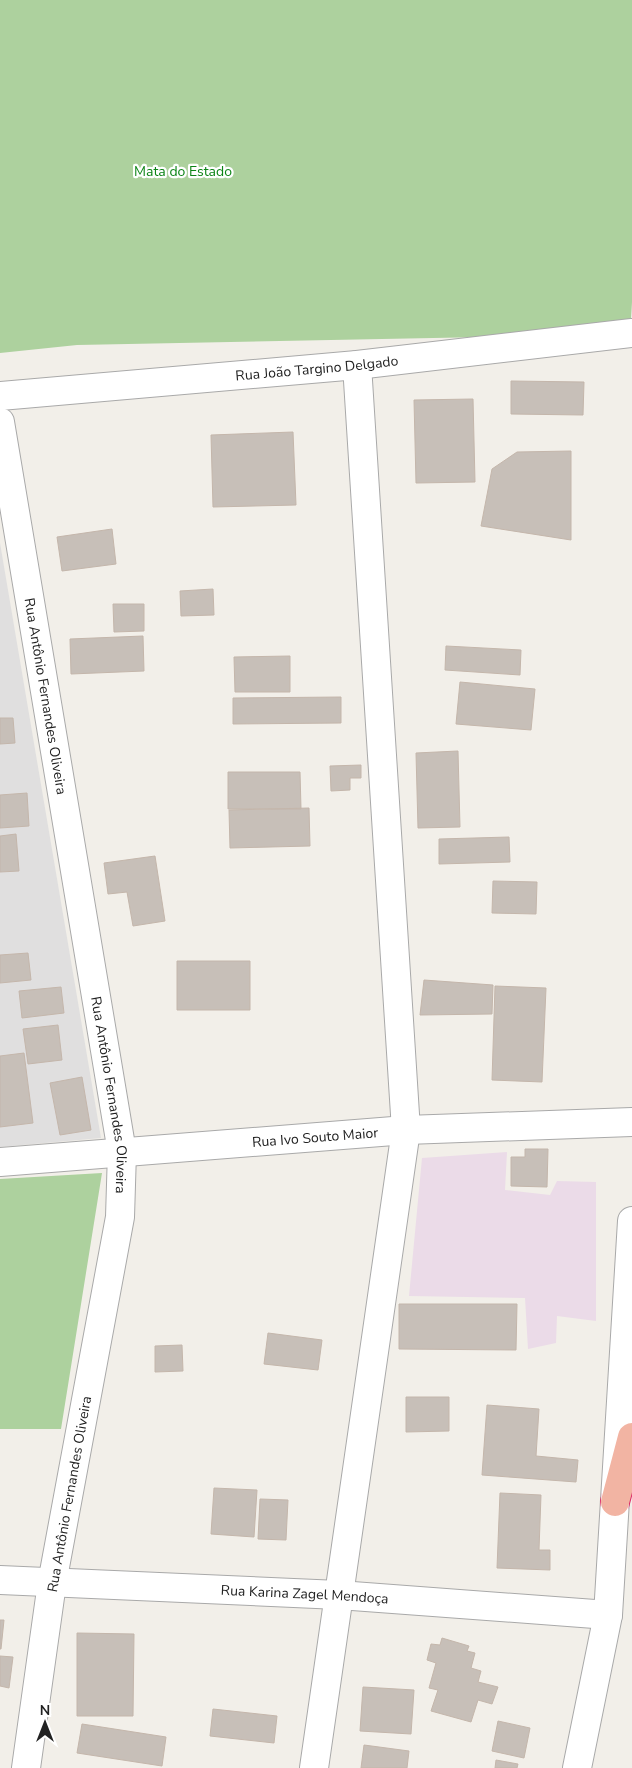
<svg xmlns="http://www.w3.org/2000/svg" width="632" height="1768" font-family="'Nunito Sans',sans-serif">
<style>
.residential{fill:#e0dfdf}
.industrial{fill:#ebdbe8}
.forest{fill:#add19e}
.building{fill:#c7bfb8;stroke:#c4b6ab}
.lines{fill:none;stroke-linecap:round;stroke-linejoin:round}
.minor-casing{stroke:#a9a9a9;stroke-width:30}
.tertiary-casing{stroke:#a9a9a9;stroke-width:30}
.trunk-casing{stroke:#dc2a67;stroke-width:30}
.minor{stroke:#fff;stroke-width:28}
.tertiary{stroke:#fff;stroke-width:28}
.trunk{stroke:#f2b4a3;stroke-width:28}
.labels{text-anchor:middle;stroke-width:4.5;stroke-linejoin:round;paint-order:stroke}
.park-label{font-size:14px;fill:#0c8416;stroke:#fff}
.street-label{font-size:14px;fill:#222;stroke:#fff}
</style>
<rect width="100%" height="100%" fill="#f2efe9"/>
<path class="residential" d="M0,543L101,1138L0,1147Z"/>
<path class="industrial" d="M507,1152L505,1190L550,1195L557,1181L596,1182V1321L557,1316L556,1343L528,1349L525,1298L409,1296L422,1158Z"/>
<path class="forest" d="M0,0H632V302L630,334L77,345L0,353Z
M102,1173L61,1429H0V1179Z"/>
<path class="building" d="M511,381L584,382L583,415L511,414Z
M473,399L475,482L416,483L414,400Z
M293,432L296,505L213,507L211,435Z
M571,451V540L481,526L492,469L517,452Z
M112,529L116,564L62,571L57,537Z
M213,589L214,615L181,616L180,591Z
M113,604H144V631L114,632Z
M143,636L144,671L71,674L70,639Z
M446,646L521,650L520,675L445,670Z
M290,656V692H235L234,657Z
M460,682L535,689L531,730L456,724Z
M341,697V723L233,724V698Z
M0,718H13L15,743L0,744Z
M458,751L460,827L418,828L416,753Z
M361,765V778H350V790L331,791L330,766Z
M228,772H300L301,809H228Z
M27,793L29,826L0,828V795Z
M309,808L310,846L230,848L229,810Z
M16,834L19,871L0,872V836Z
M509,837L510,862L439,864V839Z
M155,856L165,921L133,926L127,892L108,894L104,863Z
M493,881L537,882L536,914L492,913Z
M28,953L31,980L0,983V955Z
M177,961H250V1010H177Z
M424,980L493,985L492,1014L420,1015Z
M495,986L546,988L542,1082L492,1080Z
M61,987L64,1013L22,1018L19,991Z
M58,1025L62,1060L28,1064L23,1029Z
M24,1053L33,1123L0,1127V1056Z
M82,1077L91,1130L60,1135L50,1083Z
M525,1149H548L547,1187L511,1186V1157H525Z
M399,1304H517L516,1350L399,1349Z
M268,1333L322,1340L318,1370L264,1364Z
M182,1345L183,1371L155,1372V1346Z
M406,1397H449V1431L406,1432Z
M487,1405L539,1409L536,1456L578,1460L576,1482L482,1475Z
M214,1488L257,1490L254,1537L211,1534Z
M500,1493L541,1495L539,1550H550V1570L497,1568Z
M260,1499L288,1500L286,1540L258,1539Z
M0,1620H4L1,1649H0Z
M77,1633L134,1634L133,1716H77Z
M442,1638L469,1646L467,1651L475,1653L471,1668L481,1671L478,1682L498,1687L492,1704L478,1700L471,1722L431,1711L438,1690L429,1688L436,1663L427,1660L431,1644L440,1645Z
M0,1656L13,1657L9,1688L0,1686Z
M363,1687L414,1690L411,1734L360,1731Z
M213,1709L277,1716L274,1743L210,1736Z
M498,1721L530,1728L524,1758L492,1751Z
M82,1724L166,1737L162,1766L77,1753Z
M364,1745L409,1751L407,1768H361Z
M496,1760L518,1764L517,1768H495Z"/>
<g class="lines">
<g class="minor-casing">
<g id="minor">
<path id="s1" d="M0,396L357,365L632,333"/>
<path id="s2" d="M0,422L122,1152L120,1217L52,1583L26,1768"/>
<path id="s3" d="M0,1162L406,1130L632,1122"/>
<path id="s4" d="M0,1580L339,1595L608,1615L632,1221"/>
<path d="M314,1768L406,1130L357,365"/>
</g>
</g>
<g class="tertiary-casing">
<path id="tertiary" d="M577,1768L608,1615"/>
</g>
<g class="trunk-casing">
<path id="trunk" d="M615,1502L632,1437"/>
</g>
<use href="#minor" class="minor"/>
<use href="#tertiary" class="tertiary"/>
<use href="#trunk" class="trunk"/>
</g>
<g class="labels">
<g class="park-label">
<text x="183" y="176">Mata do Estado</text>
</g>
<g class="street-label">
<text dy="5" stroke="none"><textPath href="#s1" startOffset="318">Rua João Targino Delgado</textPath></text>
<text dy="5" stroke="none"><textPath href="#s2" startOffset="278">Rua Antônio Fernandes Oliveira</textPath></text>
<text dy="5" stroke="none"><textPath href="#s2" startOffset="682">Rua Antônio Fernandes Oliveira</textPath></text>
<text dy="5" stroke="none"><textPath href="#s3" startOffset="316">Rua Ivo Souto Maior</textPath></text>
<text transform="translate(69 1494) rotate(-80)" y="5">Rua Antônio Fernandes Oliveira</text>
<text dy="5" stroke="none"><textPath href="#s4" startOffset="305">Rua Karina Zagel Mendoça</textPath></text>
</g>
</g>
<g transform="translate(45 1723)" stroke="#ffffff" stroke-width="4" paint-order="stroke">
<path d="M0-4L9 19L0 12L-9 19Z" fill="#222222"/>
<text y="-8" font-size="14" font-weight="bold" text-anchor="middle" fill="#222222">N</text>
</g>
</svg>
